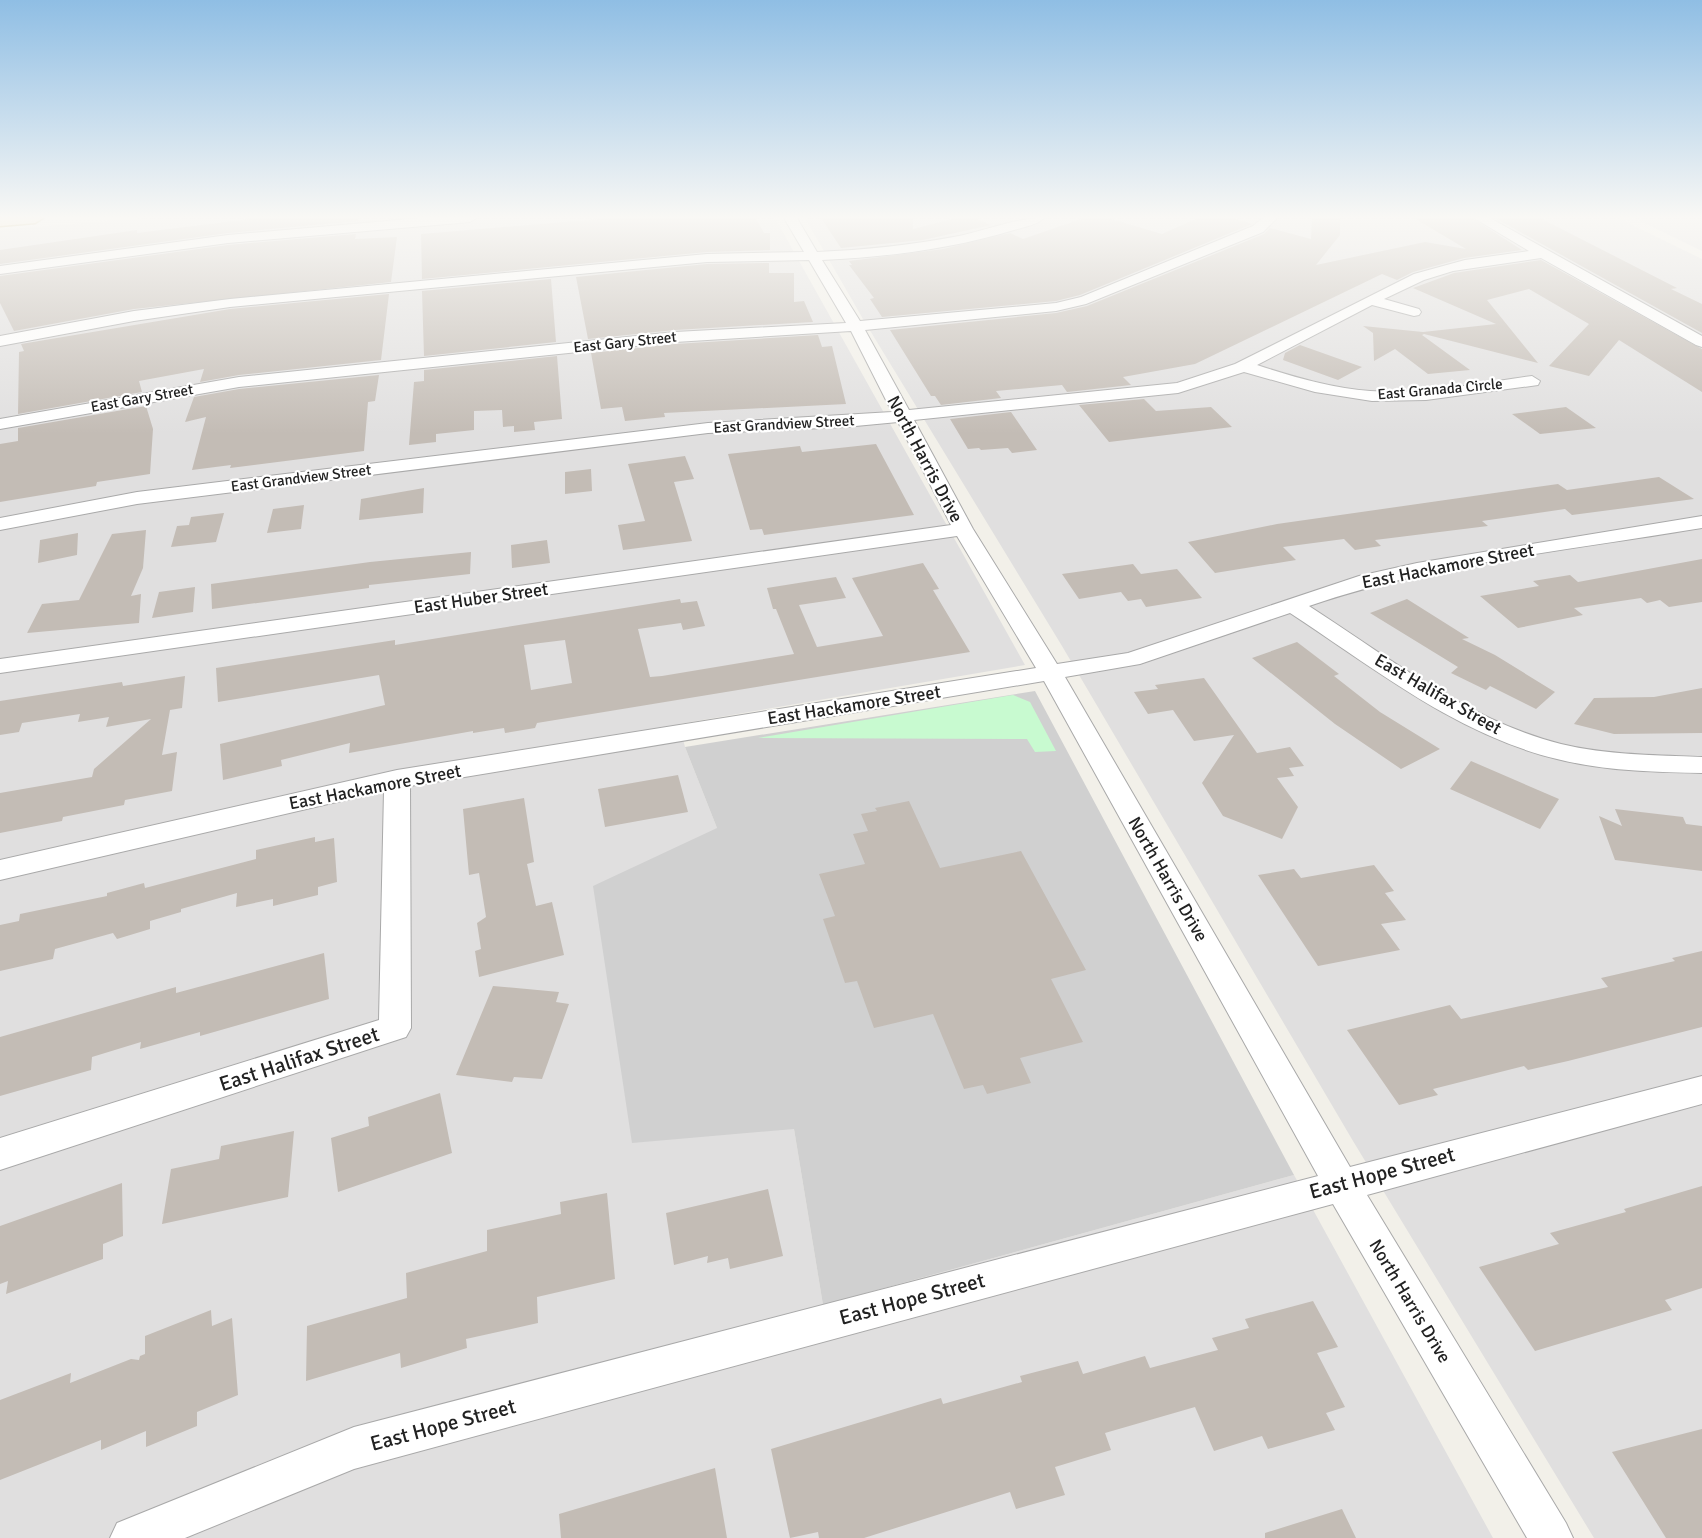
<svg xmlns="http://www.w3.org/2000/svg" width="1702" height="1538" font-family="Signika,sans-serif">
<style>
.residential{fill:#e0dfdf}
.religious{fill:#d0d0d0}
.park{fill:#c8fad0}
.building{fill:#c3bcb5;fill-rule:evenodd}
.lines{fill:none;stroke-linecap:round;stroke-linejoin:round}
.minor-casing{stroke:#a9a9a9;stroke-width:2}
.major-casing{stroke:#9f7701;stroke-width:3}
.minor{fill:#fff;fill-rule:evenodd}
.major{fill:#fcdda4;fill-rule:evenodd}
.labels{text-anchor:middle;stroke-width:4.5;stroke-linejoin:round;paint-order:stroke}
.far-street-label{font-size:15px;fill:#222;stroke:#fff}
.street-label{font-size:18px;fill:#222;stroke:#fff}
.near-street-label{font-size:21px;fill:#222;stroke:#fff}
</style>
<rect width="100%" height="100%" fill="#f2f0e9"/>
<path class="residential" d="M142,218H775L1025,665L679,724L685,747L717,828L794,1129L823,1305L1294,1175L1493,1538H0V230Z
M805,218H1618L1702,259V1538H1594L1353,1141L1062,646L863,319Z
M1634,218H1702V251Z"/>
<path class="religious" d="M1035,691L1294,1175L823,1305L794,1129L632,1143L593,886L717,828L685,747Z"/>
<path class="park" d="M1013,695L1030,702L1056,751L1035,752L1027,739L758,738Z"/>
<path class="building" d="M257,218H358V221L228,233L0,264V250L137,230V233Z
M612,218H756L764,233H770V250L707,252L422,279L421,234Z
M821,218H913V229L956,218H974L991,225L923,240L841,248Z
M1090,218H1108L1162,234L1198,218H1233L1252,224L1080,295L1056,301L882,317L870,299L874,298L849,265H852L849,261L943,249L1010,233L1023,239L1078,220Z
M1312,218H1340V235L1316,265L1425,242L1466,249L1414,218H1472L1522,250L1464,258L1413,272L1397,280L1382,274L1195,364L1123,377L1131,385L1067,392L1062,385L996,391L1001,398L941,405L935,396H931L890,330L1056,313L1087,306L1264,234L1270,228L1311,239Z
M1495,218H1540L1677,288L1671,289L1702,304V333Z
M356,234L355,239L397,237L391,282L134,309L14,331L0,303V276L228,245Z
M1541,260L1702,349V392L1619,340L1589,376L1549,366L1589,324L1529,289L1487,300L1538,363L1424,334L1422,335L1470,370L1428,374L1395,349L1374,361L1373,333L1363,326L1423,332L1496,324L1413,288L1454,273Z
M769,263V273H794V302L804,301L813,322L675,330L588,339L576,277L707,264Z
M551,279L556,342L424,356L422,291Z
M389,294L381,360L239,375L200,382L204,369L139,381L142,392L18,414L19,352L24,351L21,344L230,309Z
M818,335L822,347L832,346L846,404L664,413L665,417L625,421L622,407L601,409L591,353L675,344Z
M1300,345L1362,367L1338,380L1283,360L1285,353Z
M557,356L562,419L534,422L535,430L514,432V426L503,427L502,410L474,411V430L436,434V442L409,445L414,382L424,381V370Z
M379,375L375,401L368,402L364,451L230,468L231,465L192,470L206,417L185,422L194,397L239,389Z
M1144,399L1156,411L1211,407L1232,427L1109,442L1079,405Z
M146,406L153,429L150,474L97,482L96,486L0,502V444L18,441V428Z
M1566,407L1596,428L1540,434L1512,414Z
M1011,412L1037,450L1012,453L1008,448L981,450L979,448L968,449L950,419Z
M876,444L914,515L764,535L762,529L750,530L728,454L800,446L802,452Z
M685,456L694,479L674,482L692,541L623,550L618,525L645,521L628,464Z
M591,469L592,491L565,494V472Z
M1659,477L1694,499L1572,515L1565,509L1482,521L1488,526L1375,540L1381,546L1355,550L1344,539L1283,547L1296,560L1215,573L1188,542L1277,524L1558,484L1567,490Z
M424,488L423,513L359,520L361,499Z
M304,505L301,529L267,533L273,509Z
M224,513L216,542L171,547L177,526L189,525L191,517Z
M146,530L143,568L131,596L141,594L139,623L27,633L42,604L79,600L112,534Z
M78,533L77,555L38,563L40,540Z
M547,540L550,563L512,568L511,545Z
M471,552L470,574L369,585V588L212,609L211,584L370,562Z
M1702,559V602L1669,607L1660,600L1647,603L1641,598L1574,608L1583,615L1518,628L1480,596L1539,586L1533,581L1570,575L1578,582Z
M923,563L939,589L933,590L970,652L537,723L535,728L505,733L504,728L473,733V731L349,753L350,743L281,760L282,766L223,780L220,744L385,705L379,675L218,702L216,668L395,640V645L680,599L681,603L697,601L705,626L683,630L681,623L638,629L650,677L662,676L794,654L776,609H773L767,588L836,577L846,598L799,605L817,647L883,636L852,578ZM565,640L572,683L531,690L524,645Z
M1133,564L1141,574L1177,569L1202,598L1146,607L1141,599L1128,601L1121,592L1079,599L1062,574Z
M195,587L193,612L152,618L159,592Z
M1407,599L1469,638L1462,639L1495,655L1555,692L1536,709L1490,686L1486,690L1451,673L1458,667L1370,613Z
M1297,642L1339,674L1334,676L1380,712L1440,749L1401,769L1335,724L1252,658Z
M185,676L182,708L170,710L162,755L177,752L172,791L125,800L124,805L63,817L62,821L0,833V793L92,777L94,769L151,719L106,727L109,717L78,722L80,714L22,723L19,732L0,735V701L122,682L123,686Z
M1204,678L1257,753L1290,747L1304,766L1289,768L1294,776L1277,778L1298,807L1282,839L1223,816L1202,783L1234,735L1194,741L1173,710L1148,714L1134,692L1158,689L1155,685Z
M1702,688V733L1614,734L1574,724L1594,698L1654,697Z
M1471,761L1559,799L1540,829L1450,789Z
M678,775L688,812L605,827L598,789Z
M524,798L534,862L527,864L536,906L552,902L564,955L479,977L475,951L481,949L477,923L486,917L479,873L469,875L463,809Z
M909,801L940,868L1021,851L1086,970L1051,979L1083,1042L1020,1058L1031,1083L987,1094L983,1085L964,1089L933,1014L874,1028L857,981L845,983L823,919L835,916L819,874L865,864L853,834L868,831L861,814L877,811L875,808Z
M1615,809L1683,817L1686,824L1702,826V871L1615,860L1599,816L1622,826Z
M315,837V842L334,838L337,882L318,887V895L273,906V899L236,907L237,893L181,909V912L150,921V929L117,939L113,933L55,949L53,959L0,971V925L19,921L20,914L107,896V893L144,883L145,888L256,859V850Z
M1374,865L1394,891L1385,893L1406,920L1381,924L1400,950L1318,966L1258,875L1294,869L1301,878Z
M1702,951V1027L1568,1061L1528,1070L1524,1066L1433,1089L1438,1095L1399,1105L1347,1030L1450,1005L1461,1019L1608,987L1601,978L1675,961L1672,958Z
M324,953L329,999L200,1036V1032L140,1049L141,1042L92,1057L91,1070L0,1096V1037L176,987V993Z
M493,986L559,992L556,1002L569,1004L542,1079L514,1077L512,1082L456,1075Z
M440,1093L452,1153L338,1192L331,1138L369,1126L368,1117Z
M294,1131L288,1197L162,1224L171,1169L219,1159L221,1146Z
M122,1183L123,1236L103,1244V1259L6,1294L8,1281L0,1284V1226Z
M1702,1186V1288L1665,1300L1672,1310L1535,1351L1479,1267L1559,1244L1550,1233L1626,1212L1624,1209Z
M768,1189L783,1256L730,1269L728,1258L707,1263L708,1256L674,1265L666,1213Z
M607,1193L615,1279L537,1297L538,1323L466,1339L467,1348L401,1368L400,1353L306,1381L307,1326L407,1298L406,1273L487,1251V1230L561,1214L560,1202Z
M1313,1301L1338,1347L1317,1353L1345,1407L1326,1413L1335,1430L1268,1449L1262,1436L1214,1451L1195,1407L1105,1433L1111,1450L1055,1467L1065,1495L1016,1509L1010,1492L864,1538H819L818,1532L790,1538L771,1449L941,1398L943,1404L1022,1382L1020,1376L1078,1361L1083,1374L1145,1356L1150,1368L1218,1350L1212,1338L1249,1328L1245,1319Z
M211,1310L212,1326L232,1318L238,1395L197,1412V1426L146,1447V1431L101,1450V1440L0,1480V1400L71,1373L70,1383L131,1359L139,1360L140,1356L145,1354V1336Z
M1702,1429V1538H1666L1612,1452Z
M715,1468L727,1538H561L559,1514Z
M1342,1509L1356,1538H1265V1533Z"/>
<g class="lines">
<g class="minor-casing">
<path id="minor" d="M421,218H476L470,222L228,243L0,274V266L228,235Z
M784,218H797L817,252C864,250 912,245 959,236C988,230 1015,218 1044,218C1037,225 1024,227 1014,230C952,249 886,257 822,260L860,321L1056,303L1081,297L1253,226L1263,218H1277L1263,232L1086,304L1056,311L865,330L909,410L1177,383L1235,364L1414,274L1465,260L1529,251L1474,218H1490L1702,336V347L1696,345L1541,258L1453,271L1424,280L1384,299L1419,309L1421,312L1419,315L1414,316L1372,305L1257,365C1294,377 1332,388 1370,391C1424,395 1479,383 1532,376L1540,381L1538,385L1426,400L1372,401L1315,392L1244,372L1178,393L914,420L973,529L1057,664L1128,653L1359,576L1417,563L1702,516V528C1571,550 1435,563 1309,606C1388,657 1469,721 1561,744C1607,755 1655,755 1702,757V773C1653,772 1604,771 1557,759C1457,735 1374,668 1290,613L1140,664L1065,677L1350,1167L1702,1076V1104L1367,1195L1566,1523L1573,1538H1527L1333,1204L354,1469L185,1538H110L117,1523L354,1427L1318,1176L1044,681L410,786L411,1028L406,1037L0,1170V1138L379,1020L384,791L0,880V860L397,770L1036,668L957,536L0,673V659L951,525L898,422L845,427L708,433L137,504L0,530V518L137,492L708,423L892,412L851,331L675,342L239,387L0,429V419L239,377L675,332L846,323L809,260L707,262L230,307L134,321L0,346V336L134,311L230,299L707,254L804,252Z"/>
</g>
<g class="major-casing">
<path id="major" d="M0,218H43L35,223L0,226Z"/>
</g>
<use href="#minor" class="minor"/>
<use href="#major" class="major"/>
</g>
<linearGradient id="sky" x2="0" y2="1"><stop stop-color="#8fbee4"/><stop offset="0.5" stop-color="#f9f8f5"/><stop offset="1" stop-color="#f9f8f5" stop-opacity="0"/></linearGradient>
<rect width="1702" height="434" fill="url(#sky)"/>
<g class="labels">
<g class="far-street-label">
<text transform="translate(625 342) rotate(-6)" y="5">East Gary Street</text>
<text transform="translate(1440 389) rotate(-5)" y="5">East Granada Circle</text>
<text transform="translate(142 398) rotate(-10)" y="5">East Gary Street</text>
<text transform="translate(784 424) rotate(-3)" y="5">East Grandview Street</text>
<text transform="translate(301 478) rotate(-7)" y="5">East Grandview Street</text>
</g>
<g class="street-label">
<text transform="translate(925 459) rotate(62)" y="6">North Harris Drive</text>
<text transform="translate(1448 566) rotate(-11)" y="6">East Hackamore Street</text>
<text transform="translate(481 598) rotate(-8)" y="6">East Huber Street</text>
<text transform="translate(1438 694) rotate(30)" y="6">East Halifax Street</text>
<text transform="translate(854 705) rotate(-9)" y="6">East Hackamore Street</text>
<text transform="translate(375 787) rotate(-11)" y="6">East Hackamore Street</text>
<text transform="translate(1168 879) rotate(60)" y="6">North Harris Drive</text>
<text transform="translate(1410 1301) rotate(59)" y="6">North Harris Drive</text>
</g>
<g class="near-street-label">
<text transform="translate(299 1059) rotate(-18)" y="7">East Halifax Street</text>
<text transform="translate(1382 1173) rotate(-15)" y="7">East Hope Street</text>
<text transform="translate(912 1299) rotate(-15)" y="7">East Hope Street</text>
<text transform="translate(443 1425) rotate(-15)" y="7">East Hope Street</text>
</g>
</g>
</svg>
